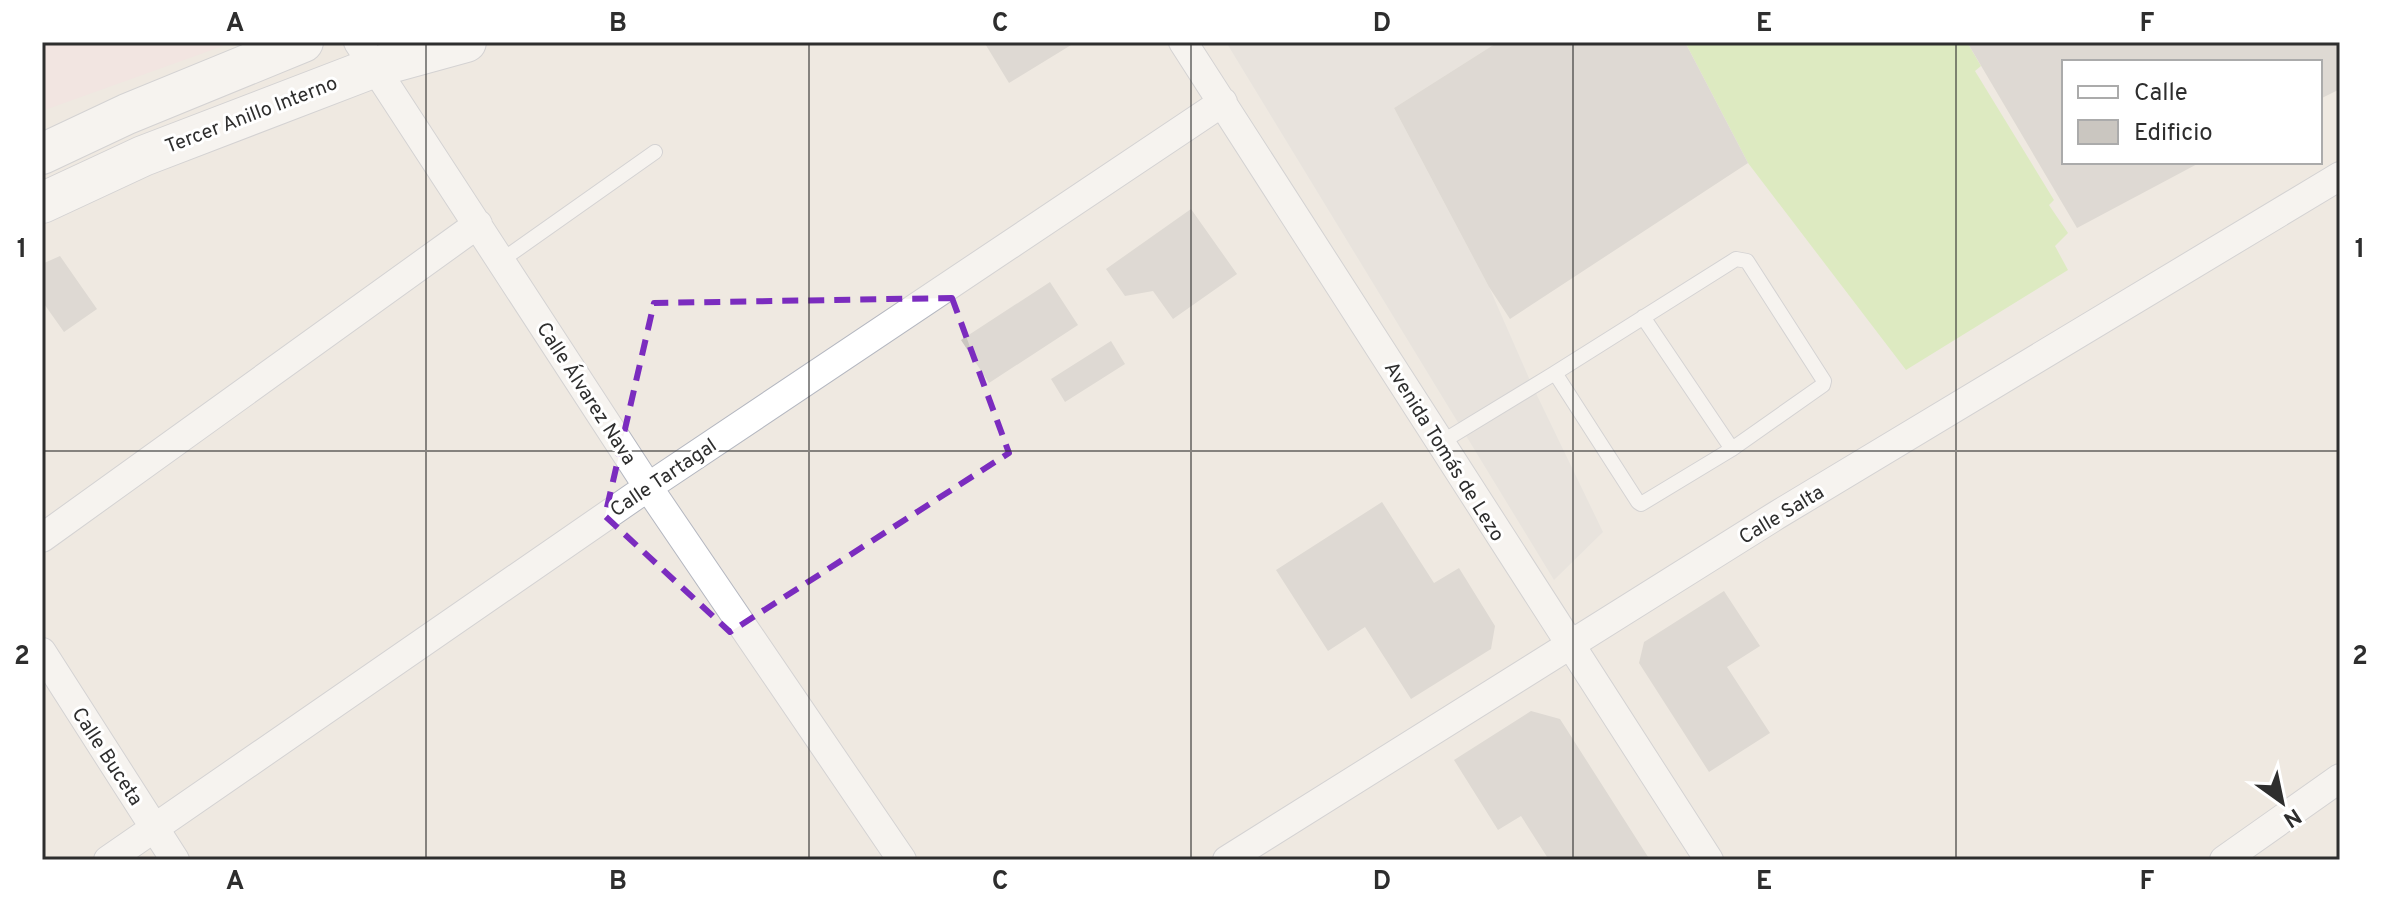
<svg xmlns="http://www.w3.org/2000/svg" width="2382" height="902" font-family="Overpass,sans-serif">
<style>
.medical{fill:#f5dfe0}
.pitch{fill:#c8eb9a}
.plaza{fill:#dfdcd8}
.building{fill:#cac6c0}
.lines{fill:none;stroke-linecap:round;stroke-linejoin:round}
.service-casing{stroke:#b4b7c0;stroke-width:16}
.minor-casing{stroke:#b4b7c0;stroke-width:30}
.secondary-casing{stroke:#b4b7c0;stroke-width:42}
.service{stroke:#fff;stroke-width:14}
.minor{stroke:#fff;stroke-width:28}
.secondary{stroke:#fff;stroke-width:40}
.marked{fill:none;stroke:#7b2cbf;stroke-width:6;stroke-dasharray:16 10;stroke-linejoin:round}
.grid{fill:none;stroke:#2e2e2e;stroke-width:2;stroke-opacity:0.55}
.labels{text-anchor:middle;stroke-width:6;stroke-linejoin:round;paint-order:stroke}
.street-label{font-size:20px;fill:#2e2e2e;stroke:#fff}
.neatline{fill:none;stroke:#2e2e2e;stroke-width:3}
.grid-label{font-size:26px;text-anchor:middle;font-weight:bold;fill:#2e2e2e}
</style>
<rect width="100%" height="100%" fill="#efe9e1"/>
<path class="medical" d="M42,42H224L223,46L42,111Z"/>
<path class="pitch" d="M1685,42H1967L1981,66L1975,71L2054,200L2049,205L2068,233L2055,246L2068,270L1906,370L1748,163Z"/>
<path class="plaza" d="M1226,42H1498L1394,108L1489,287L1532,385L1603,532L1554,580Z"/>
<path class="building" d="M984,42H1076L1009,83Z
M1498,42H1685L1748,163L1510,319L1489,287L1394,108Z
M1967,42H2340V89L2320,99V62H2064V162H2201L2077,228Z
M1191,209L1237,274L1173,319L1153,291L1125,296L1106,269Z
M60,256L97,309L64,332L42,301V264Z
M1050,282L1078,325L989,383L961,340Z
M1111,341L1125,364L1065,402L1051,379Z
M1382,502L1434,583L1459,568L1495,626L1491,649L1411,699L1365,627L1328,651L1276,570Z
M1724,591L1760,646L1727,667L1770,733L1709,772L1639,663L1644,642Z
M1531,711L1560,719L1650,860H1549L1521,816L1498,830L1454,760Z"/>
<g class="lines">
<g class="service-casing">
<path id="service" d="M1736,259L1747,261L1824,381L1823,385L1732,449L1641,504L1638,502L1555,373Z
M502,260L655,152
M1643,317L1732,449
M1440,443L1555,373"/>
</g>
<g class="minor-casing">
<path id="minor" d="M358,42L648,487L902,860
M1183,42L1709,860
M42,538L478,224
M42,652L175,860
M108,860L648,487L1223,102
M1227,860L1777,515L2340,176
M2224,860L2340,778"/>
</g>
<g class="secondary-casing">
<path id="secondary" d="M42,154L127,114L303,42
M42,203L143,156L375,67L466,42"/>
</g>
<use href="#service" class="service"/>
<use href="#minor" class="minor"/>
<use href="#secondary" class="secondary"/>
</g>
<path d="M0 0H2382V902H0ZM952,298L1009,453L730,632L605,516L654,303Z" fill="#efe9e1" fill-opacity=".55" fill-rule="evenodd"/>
<path class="marked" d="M952,298L1009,453L730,632L605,516L654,303Z"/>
<path class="grid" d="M426,42V860M809,42V860M1191,42V860M1573,42V860M1956,42V860M42,451H2340"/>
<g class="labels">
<g class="street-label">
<text transform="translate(251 114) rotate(-21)" y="7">Tercer Anillo Interno</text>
<text transform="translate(587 393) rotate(57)" y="7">Calle Álvarez Nava</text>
<text transform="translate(1445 451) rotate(58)" y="7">Avenida Tomás de Lezo</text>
<text transform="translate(663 477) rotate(-34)" y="7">Calle Tartagal</text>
<text transform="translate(1781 514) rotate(-31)" y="7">Calle Salta</text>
<text transform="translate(108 756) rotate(57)" y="7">Calle Buceta</text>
</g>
</g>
<rect width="2382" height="902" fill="none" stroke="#ffffff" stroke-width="88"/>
<rect x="2062" y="60" width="260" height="104" fill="#ffffff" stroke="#ababab" stroke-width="2"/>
<rect x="2078" y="86" width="40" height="12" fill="#ffffff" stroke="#ababab" stroke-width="2"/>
<text x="2134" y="100" font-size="24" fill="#2e2e2e">Calle</text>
<rect x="2078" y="120" width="40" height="24" fill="#cac6c0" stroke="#ababab" stroke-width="2"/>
<text x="2134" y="140" font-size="24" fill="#2e2e2e">Edificio</text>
<g transform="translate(2282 802) rotate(147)" stroke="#ffffff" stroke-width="6" paint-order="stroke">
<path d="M0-6L14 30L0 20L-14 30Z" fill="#2e2e2e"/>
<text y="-12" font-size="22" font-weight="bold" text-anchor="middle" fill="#2e2e2e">N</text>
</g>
<rect x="44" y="44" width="2294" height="814" class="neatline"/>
<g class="grid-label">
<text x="235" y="31">A</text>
<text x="618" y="31">B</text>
<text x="1000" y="31">C</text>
<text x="1382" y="31">D</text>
<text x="1764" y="31">E</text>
<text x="2147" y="31">F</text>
<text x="22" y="257">1</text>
<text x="2360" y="257">1</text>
<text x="22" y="664">2</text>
<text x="2360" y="664">2</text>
<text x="235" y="889">A</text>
<text x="618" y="889">B</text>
<text x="1000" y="889">C</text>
<text x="1382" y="889">D</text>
<text x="1764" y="889">E</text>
<text x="2147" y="889">F</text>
</g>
</svg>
